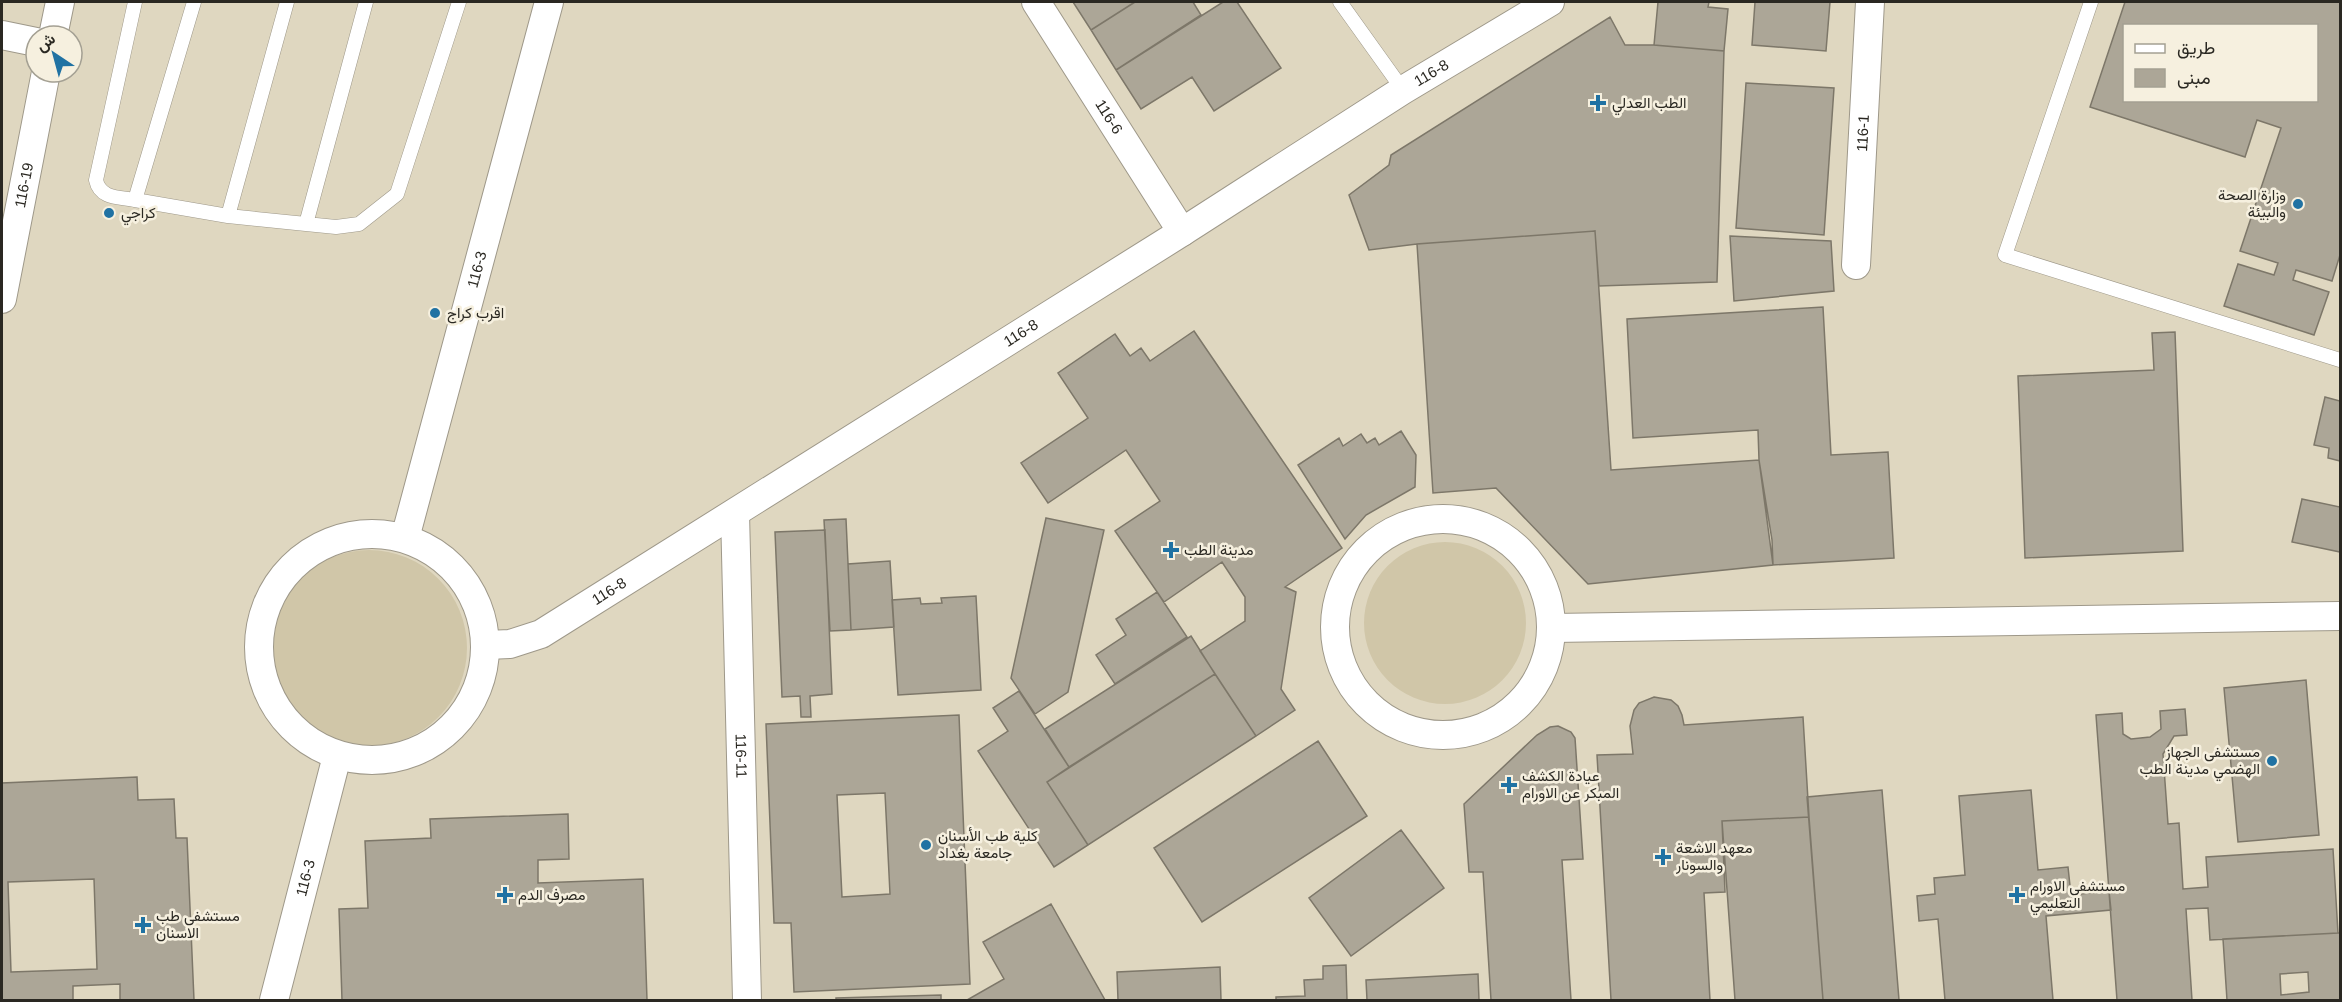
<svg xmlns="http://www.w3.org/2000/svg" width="2342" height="1002" font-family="Helvetica,Vazirmatn,sans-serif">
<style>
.built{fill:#dfd7c0;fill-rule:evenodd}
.green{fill:#d0c6a8}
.building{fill:#aca697;stroke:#7d7769;stroke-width:1.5;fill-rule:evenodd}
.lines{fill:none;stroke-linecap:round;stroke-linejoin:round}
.service-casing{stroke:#9e9889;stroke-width:15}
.minor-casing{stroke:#9e9889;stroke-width:30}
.service{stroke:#fff;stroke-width:14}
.minor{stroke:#fff;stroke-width:28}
.poi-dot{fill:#2072a3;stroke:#f6f0df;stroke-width:2}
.labels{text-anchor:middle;stroke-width:5;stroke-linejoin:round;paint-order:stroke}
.street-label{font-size:15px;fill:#2a2822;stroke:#f6f0df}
.poi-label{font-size:15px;fill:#2a2822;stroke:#f6f0df;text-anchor:start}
</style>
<rect width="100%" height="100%" fill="#e8e2d2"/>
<path class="built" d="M2,2H2340V1000H2ZM2124,26H2316V100H2124ZM36,36H72V72H36Z"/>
<path class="green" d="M1364 623a81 81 0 1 1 162 0a81 81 0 1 1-162 0Z
M271 648a98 98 0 1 1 196 0a98 98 0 1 1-196 0Z"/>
<path class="building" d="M1073,2H1135L1091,30Z
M1135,2H1193L1201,15L1116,70L1091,30Z
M1223,2H1237L1281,68L1214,111L1192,77L1141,109L1116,70Z
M1658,2H1709L1708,7L1728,9L1724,51L1654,45Z
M1755,2H1830L1826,51L1752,45Z
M2125,2H2340V255L2332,281L2296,270L2293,280L2329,292L2314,335L2224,306L2238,264L2274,275L2278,263L2240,251L2281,128L2257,120L2245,157L2090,107ZM2124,26H2316V100H2124Z
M1610,17L1625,45H1654L1724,51L1717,282L1599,286L1595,231L1417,244L1369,250L1349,195L1389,165L1391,155Z
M1746,83L1834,88L1824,235L1736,228Z
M1595,231L1611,470L1759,460L1773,565L1588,584L1496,488L1433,493L1417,244Z
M1730,236L1831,241L1834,291L1734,301Z
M1823,307L1831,455L1888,452L1894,558L1773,565L1772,540L1759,460L1758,430L1633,438L1627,319Z
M1194,331L1342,548L1285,587L1296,592L1281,689L1295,710L1256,736L1200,651L1245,621V597L1222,562L1164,602L1115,531L1160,501L1126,450L1048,503L1021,463L1088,418L1058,373L1115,334L1130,356L1141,348L1150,361Z
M2175,332L2183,551L2025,558L2018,376L2154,370L2152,333Z
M2325,397L2340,401V461L2328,458L2329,448L2314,445Z
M1401,431L1416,455L1415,487L1366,515L1345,539L1298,465L1339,438L1343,446L1361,434L1367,443L1375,438L1379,445Z
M2302,499L2340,507V552L2292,542Z
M1046,518L1104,530L1068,692L1035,714L1011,678Z
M846,519L851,630L830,631L824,520Z
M825,530L832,694L810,696L811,717H801L800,696L782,697L775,532Z
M890,561L894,627L851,630L848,564Z
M1157,592L1187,637L1115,684L1096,655L1126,635L1116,619Z
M976,596L981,690L898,695L892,600L920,598L921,604L942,603L941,598Z
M1191,636L1215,674L1069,767L1045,729Z
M1215,674L1256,736L1088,845L1047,782Z
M2306,680L2319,835L2238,842L2224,688Z
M1019,691L1069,767L1047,782L1088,845L1054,867L978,751L1008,731L993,708Z
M1654,697L1671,700L1678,706L1682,715L1684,725L1803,717L1809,817L1722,821L1725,892L1704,893L1710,1000H1611L1597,755L1633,754L1630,726L1634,710L1639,703Z
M2185,709L2187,735L2174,736L2163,754L2168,824L2179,823L2183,889L2208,887L2206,857L2333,849L2338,933L2210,940L2208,908L2186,909L2192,1000H2117L2096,715L2122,713L2123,734L2131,739L2150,737L2161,729L2160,711Z
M959,715L970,984L794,992L791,923H774L766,724ZM885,793L890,894L842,897L837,795Z
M1558,726L1571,732L1575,738L1583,859L1562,860L1571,1000H1491L1483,872H1469L1464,804L1537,735L1550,727Z
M1318,741L1367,816L1202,922L1154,848Z
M137,777L138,800L174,799L176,838H187L194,1000H120V984L73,986V1000H2V783ZM94,879L97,969L11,972L8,882Z
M1882,790L1899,1000H1823L1807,797Z
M2031,790L2038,870L2068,867L2071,895L2109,891L2111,910L2046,916L2053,1000H1945L1938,919L1919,921L1917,896L1935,894L1934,878L1965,875L1959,796Z
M568,814L569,859L538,860V883L643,879L647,1000H342L339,909L368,908L365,841L431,838L430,819Z
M1809,817L1823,1000H1735L1722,821Z
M1401,830L1444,888L1351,956L1309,898Z
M1051,904L1105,1000H967L1004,979L983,942Z
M2338,933H2340V1000H2227L2223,939ZM2308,972L2309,992L2281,995L2280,974Z
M1346,965L1347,1000H1276V997L1305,996L1304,980L1323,979V966Z
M1220,967L1221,1000H1118L1117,972Z
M1478,974L1479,1000H1367L1366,980Z
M941,995V1000H836V998Z"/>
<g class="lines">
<g class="service-casing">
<path id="service" d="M194,2L135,200L228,216L306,224L336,227L359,224L397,194L459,2
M1340,2L1403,90
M2091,2L2005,255L2340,360
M135,200C119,197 100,199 96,180L135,2
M228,216L287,2
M306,224L366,2"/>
</g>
<g class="minor-casing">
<g id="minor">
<path id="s1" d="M1036,2L1182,232"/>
<path d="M2,35L36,42"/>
<path d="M53,36L60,2"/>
<path id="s2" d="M1856,265L1870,2"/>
<path id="s3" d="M2,299L46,72"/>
<path id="s4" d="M735,513L747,1000"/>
<circle cx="1443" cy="627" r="108"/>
<circle cx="372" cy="647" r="113"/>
<path id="s5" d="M405,538L549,2"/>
<path d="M1553,628L2340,616"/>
<path id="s6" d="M487,645L510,644L541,634L1182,232L1403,90L1550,2"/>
<path id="s7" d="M274,1000L337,756"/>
</g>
</g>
<use href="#service" class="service"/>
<use href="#minor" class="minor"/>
</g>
<g class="poi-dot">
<path d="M1595 94h6v6h6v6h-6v6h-6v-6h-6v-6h6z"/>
<circle cx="2298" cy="204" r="6"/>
<circle cx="109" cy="213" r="6"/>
<circle cx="435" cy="313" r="6"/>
<path d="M1168 541h6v6h6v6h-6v6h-6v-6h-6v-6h6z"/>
<circle cx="2272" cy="761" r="6"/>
<path d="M1506 776h6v6h6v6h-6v6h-6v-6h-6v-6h6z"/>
<circle cx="926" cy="845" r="6"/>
<path d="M1660 848h6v6h6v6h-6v6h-6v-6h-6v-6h6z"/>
<path d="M502 886h6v6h6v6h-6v6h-6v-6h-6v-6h6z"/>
<path d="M2014 886h6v6h6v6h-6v6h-6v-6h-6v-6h6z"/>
<path d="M140 916h6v6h6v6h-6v6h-6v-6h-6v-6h6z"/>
</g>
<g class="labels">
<g class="street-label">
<text dy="5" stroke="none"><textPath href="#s6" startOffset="1108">116-8</textPath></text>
<text dy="5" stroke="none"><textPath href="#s1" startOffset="136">116-6</textPath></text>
<text dy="5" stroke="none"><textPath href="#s2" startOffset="132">116-1</textPath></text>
<text dy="5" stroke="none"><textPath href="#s3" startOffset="116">116-19</textPath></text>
<text dy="5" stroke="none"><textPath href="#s5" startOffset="278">116-3</textPath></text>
<text dy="5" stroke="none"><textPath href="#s6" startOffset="622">116-8</textPath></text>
<text dy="5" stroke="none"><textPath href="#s6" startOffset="136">116-8</textPath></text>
<text dy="5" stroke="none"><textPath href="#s4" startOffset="243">116-11</textPath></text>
<text dy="5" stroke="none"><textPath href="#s7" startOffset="126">116-3</textPath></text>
</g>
<g class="poi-label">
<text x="1612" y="108">الطب العدلي</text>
<text x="2286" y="200" text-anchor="end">وزارة الصحة<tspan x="2286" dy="17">والبيئة</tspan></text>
<text x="121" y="218">كراجي</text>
<text x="447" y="318">اقرب كراج</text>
<text x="1184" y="555">مدينة الطب</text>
<text x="2260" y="757" text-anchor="end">مستشفى الجهاز<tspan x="2260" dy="17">الهضمي مدينة الطب</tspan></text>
<text x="1522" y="781">عيادة الكشف<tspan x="1522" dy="17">المبكر عن الاورام</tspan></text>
<text x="938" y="841">كلية طب الأسنان<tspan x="938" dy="17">جامعة بغداد</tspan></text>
<text x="1676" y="853">معهد الاشعة<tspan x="1676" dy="17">والسونار</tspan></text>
<text x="2030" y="891">مستشفى الاورام<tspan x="2030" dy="17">التعليمي</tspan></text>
<text x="518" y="900">مصرف الدم</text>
<text x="156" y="921">مستشفى طب<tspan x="156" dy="17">الاسنان</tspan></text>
</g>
</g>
<rect width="2342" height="1002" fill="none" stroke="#2a2822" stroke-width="6"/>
<rect x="2123" y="24" width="195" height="78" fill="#f6f0df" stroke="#a4a093" stroke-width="1.5"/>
<rect x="2135" y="44" width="30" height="9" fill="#ffffff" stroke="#a4a093" stroke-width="1.5"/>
<text x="2177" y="54" font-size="18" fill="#2a2822">طريق</text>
<rect x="2135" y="69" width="30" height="18" fill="#aca697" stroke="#a4a093" stroke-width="1.5"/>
<text x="2177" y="84" font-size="18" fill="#2a2822">مبنى</text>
<g transform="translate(54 54) rotate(324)"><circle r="28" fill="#f6f0df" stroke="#a4a093" stroke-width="1.5"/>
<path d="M0-4.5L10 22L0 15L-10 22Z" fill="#2072a3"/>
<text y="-9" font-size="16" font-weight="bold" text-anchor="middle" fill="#2a2822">ش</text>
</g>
</svg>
